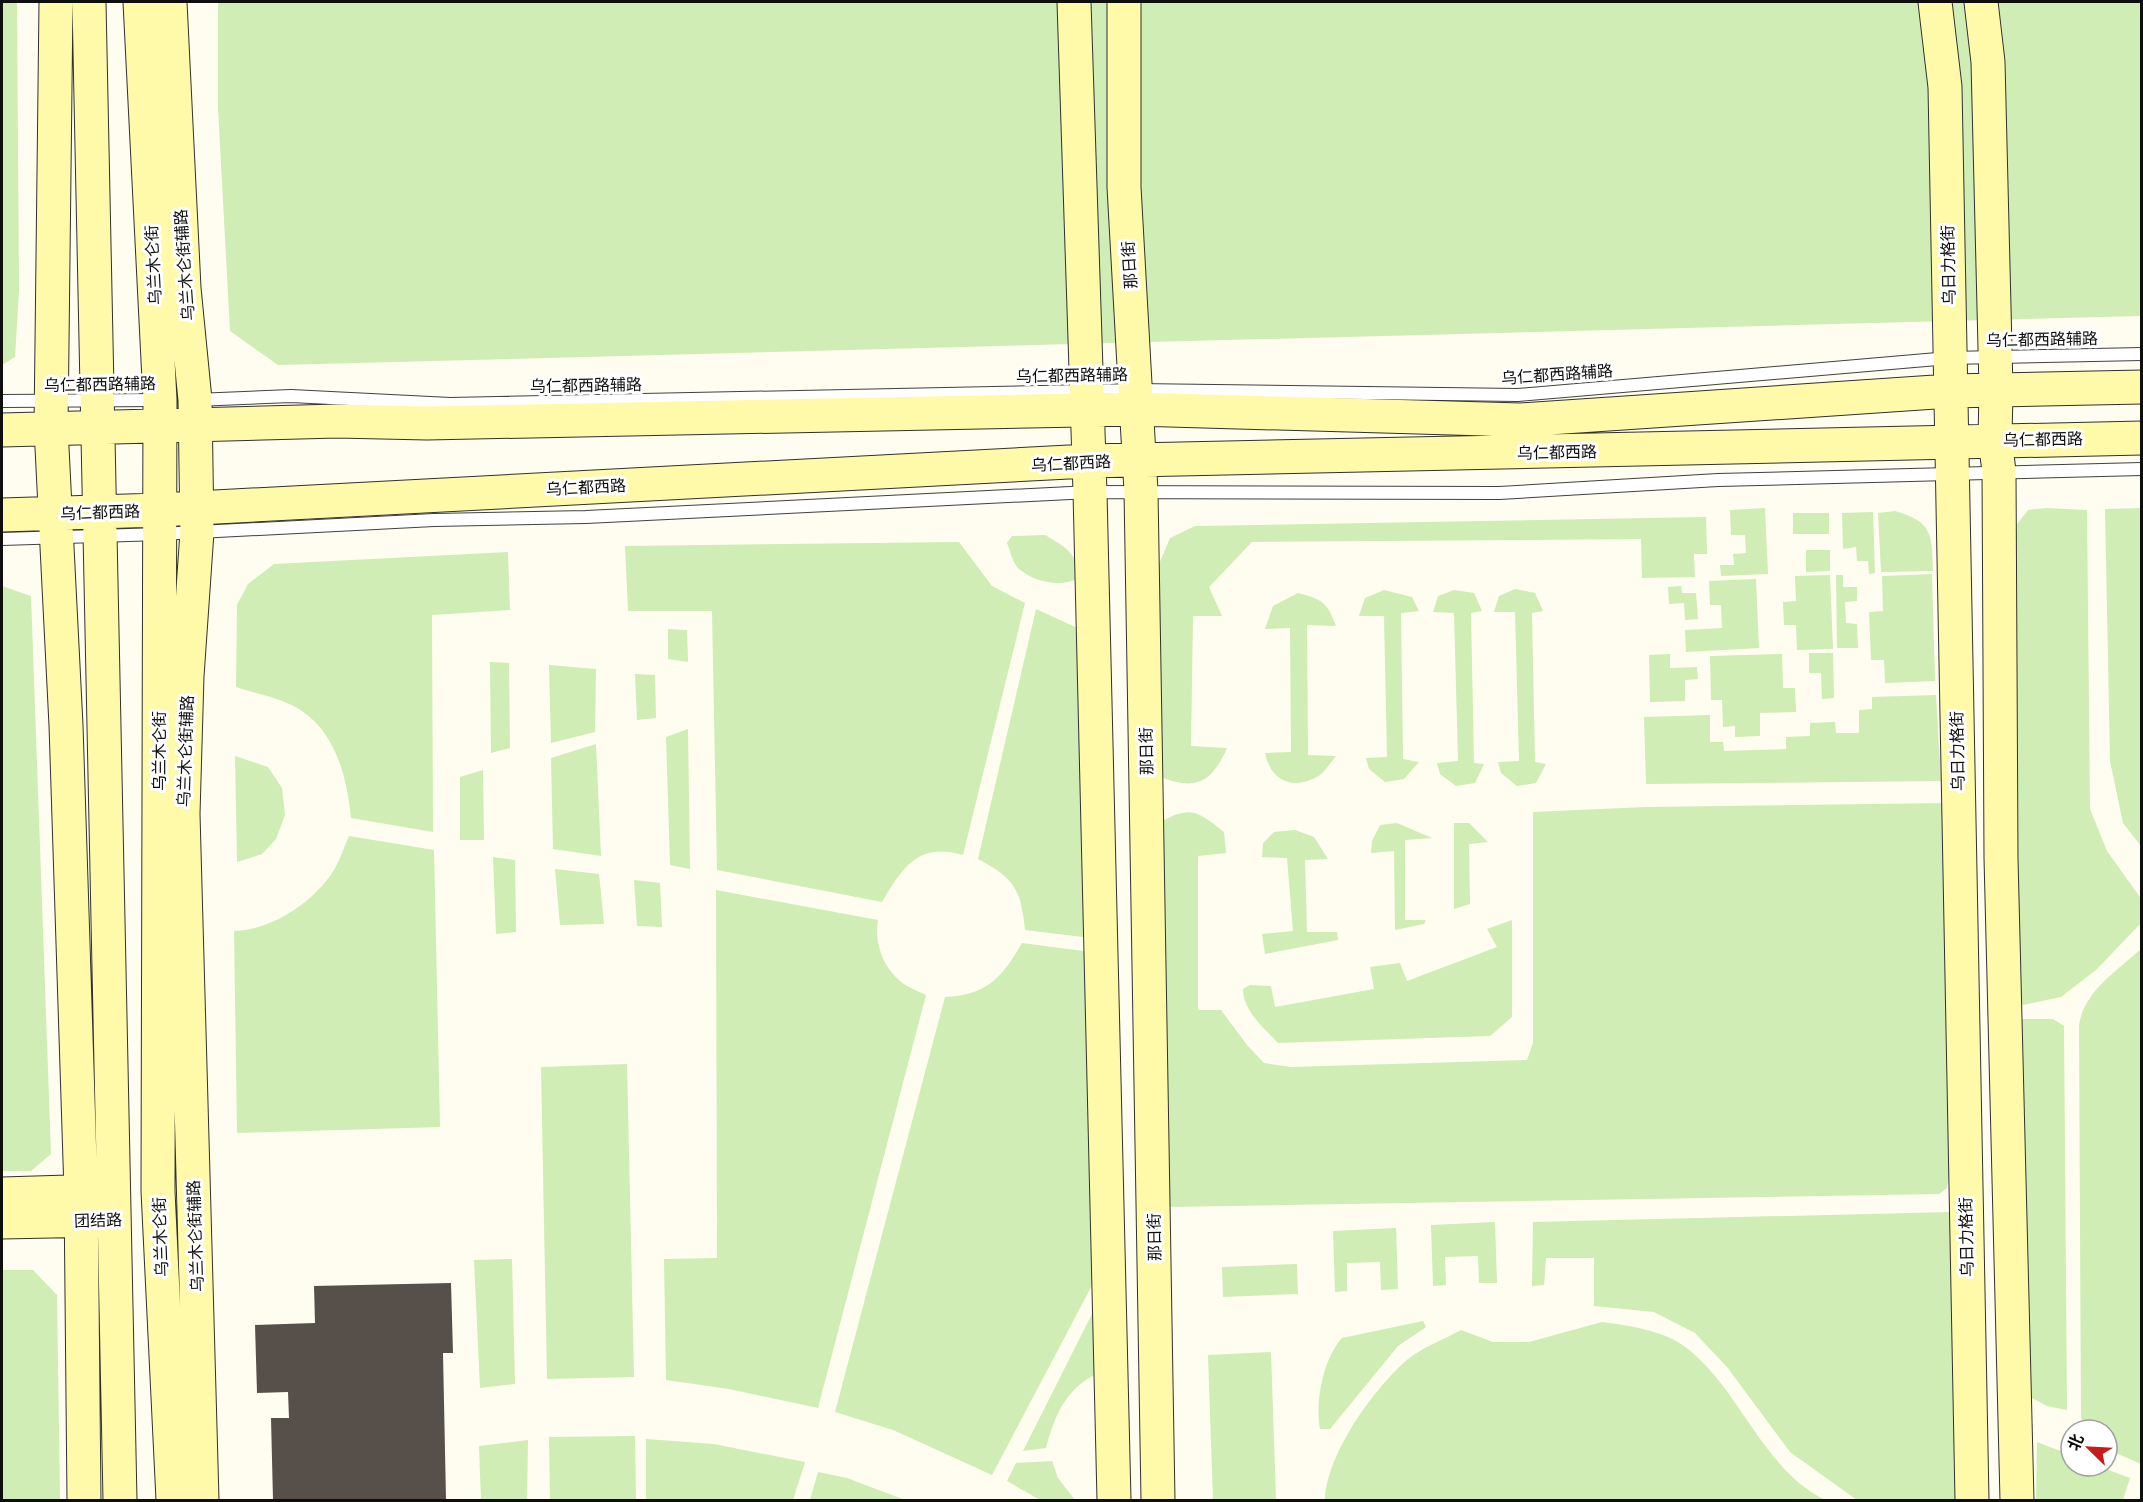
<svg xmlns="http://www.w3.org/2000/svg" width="2143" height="1502" font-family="Georgia,'Noto Sans SC',serif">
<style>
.green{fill:#cfedb5}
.building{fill:#574f49}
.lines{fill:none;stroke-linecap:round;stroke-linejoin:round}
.lane-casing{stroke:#414141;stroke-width:14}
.secondary-casing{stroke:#303030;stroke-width:35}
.lane{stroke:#fff;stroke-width:12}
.secondary{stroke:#fffaaa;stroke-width:33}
.labels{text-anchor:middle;stroke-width:6;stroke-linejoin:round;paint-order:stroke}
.street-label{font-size:16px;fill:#0e0e0e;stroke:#fff}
</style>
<rect width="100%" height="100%" fill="#fffdef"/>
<path class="green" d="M2,2H17L19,290L15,357L2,365Z
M218,2H2141V316L278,365L230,331L218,108Z
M1765,508L1768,574L1721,576L1720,565H1734L1733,554L1746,553L1745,535H1731L1730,510Z
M2046,508L2087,510L2090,809L2107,851L2142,900L2141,923L2096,970L2061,997L2023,1005L2019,997L2014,528L2028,510Z
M2141,508H2142L2141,846L2123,823L2110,761L2105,509Z
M1895,511C1933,522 1932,535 1933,571L1881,572L1878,513Z
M1873,512L1875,573L1869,574L1868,561H1857L1856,547L1843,549L1842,513Z
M1793,513H1829V534H1793Z
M1706,517L1707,554H1694L1695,577L1642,578L1641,539L1252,542L1209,587L1222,616H1193L1191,746L1227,748C1211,784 1195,791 1158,776L1156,571L1170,538L1195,526Z
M1045,535C1066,547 1076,553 1081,577C1062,588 1036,583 1019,569C1013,564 1010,550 1007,543L1012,536Z
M959,542L992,586L1025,603L963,855C918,842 903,867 882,902L717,870L712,611H628L625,546Z
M1806,550H1830V571L1806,572Z
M508,552L510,610L432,615L433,832L351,818C347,779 337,735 302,711C285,699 257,694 236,687L237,605L248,584L274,564Z
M1932,574L1935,681L1885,683L1884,660H1871L1869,612L1883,611L1882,576Z
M1830,575L1833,649L1797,650L1796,625H1784L1783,602L1796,601L1795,576Z
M1836,575H1843V587H1857V601L1845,602L1846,623L1857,624L1858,648H1837Z
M1756,579L1759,648L1686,652L1685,630L1722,628L1721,605H1710L1709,581Z
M2,586L31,596L51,1154L31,1171H2Z
M1681,586L1682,593H1696L1698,619L1685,620L1684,603L1669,604L1668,587Z
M1515,589L1535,593L1543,611L1532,613L1535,762L1546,764L1536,783L1517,786L1501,773L1498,762L1519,761L1515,612H1494L1499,596Z
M1384,590L1412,597L1419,611L1401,613L1403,759L1419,762L1404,779L1385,782L1369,769L1366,758L1387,757L1384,616H1359L1365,598Z
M1454,590L1474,593L1482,611L1471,613L1474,763L1484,764L1475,783L1456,786L1440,774L1437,763L1458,761L1454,613L1433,612L1438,596Z
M1298,593C1322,599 1328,603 1336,626L1307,625L1308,755L1336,756C1331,762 1326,770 1320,775C1295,791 1271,782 1265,753L1291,752L1290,628L1265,629L1273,606Z
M1036,609L1086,632L1091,938L1025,930C1021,889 1014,878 978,859Z
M668,629L687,630L688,662L668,659Z
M1809,653H1833L1834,698L1822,699L1821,673H1809Z
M1670,654V668L1697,667L1698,679L1685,680V701L1650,702L1649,655Z
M1782,654L1783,688H1795L1796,712L1760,713V736L1735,737V726L1723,727L1722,700H1711L1710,656Z
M490,662L509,663L510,748L491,753Z
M549,665L596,669L595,732L551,743Z
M635,674L655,675L656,718L637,720Z
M1936,695L1941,781L1646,784L1644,717L1710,715V742H1723L1724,751L1786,749V737L1810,736V723L1835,722L1836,733H1859V710L1872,709V697Z
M688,729L690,869L670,865L666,737Z
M596,744L601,856L553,849L551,758Z
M235,756L268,767L282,788L285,815L276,839L262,854L237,862Z
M483,770L484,840H460V777Z
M1946,803L1949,1176L1947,1188L1939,1194L1168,1207L1159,823C1191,805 1197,811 1224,832L1226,853L1198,856V1010H1221L1247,1045L1264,1063L1291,1067L1527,1060L1533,1043V812L1646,807Z
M1397,823L1432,838L1405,840V920H1426L1424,924L1395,930L1394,851L1371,853L1372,841L1380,825Z
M1454,823H1469L1488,842L1469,844L1470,904L1454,909Z
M1295,830L1314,837L1328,859L1305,860L1307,932H1337L1338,940L1265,954L1262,934L1293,931L1287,858L1262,857L1263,843L1274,832Z
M349,836L434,850L440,1127L237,1133L234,931C272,930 314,902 334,870C340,860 344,847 349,836Z
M493,857L515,860L516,932L496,934Z
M555,869L599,874L604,924L560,925Z
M634,880L660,883L662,927L637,926Z
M716,890L878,920C874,942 883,967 900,981C907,987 918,991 926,995L818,1408L729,1389L666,1380L664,1259L717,1258Z
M1512,920V1017L1490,1036L1278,1043C1264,1028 1243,1011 1243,989L1250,985L1271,986L1275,1007L1374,989L1370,967L1400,963L1407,981L1497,947L1487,929Z
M1022,943L1091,952L1099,1272L992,1475L893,1430L835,1412L945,997C988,995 1002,977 1022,943Z
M2141,949V1464L2107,1449V1430H2089L2081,1418L2079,1026C2083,992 2117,971 2141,949Z
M2022,1019H2053L2064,1026L2067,1410L2047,1406L2030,1397Z
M627,1064L634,1377L547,1379L541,1067Z
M1951,1212L1958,1500H1857L1790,1452L1727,1367L1695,1333L1654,1312L1594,1306V1258H1546L1544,1285L1532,1286L1533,1222Z
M1495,1222L1497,1283H1479L1478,1256L1445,1257L1446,1285L1433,1286L1431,1225Z
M1396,1228L1398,1289L1381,1290L1380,1262L1347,1263V1291L1335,1292L1333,1231Z
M512,1259L515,1384L480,1388L474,1260Z
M1297,1264L1298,1294L1223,1297L1222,1267Z
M33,1270L57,1295L60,1500H2V1270Z
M1103,1292V1372C1068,1383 1054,1416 1046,1448L1023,1451Z
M1423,1321L1426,1327L1398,1346L1330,1429H1320C1315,1402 1323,1359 1342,1338Z
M1602,1322C1631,1326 1664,1330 1688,1349C1740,1390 1762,1468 1825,1500H1325C1326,1455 1374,1388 1408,1359C1423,1347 1445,1339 1461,1330L1493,1342H1529Z
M1271,1352L1276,1500H1213L1208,1355Z
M635,1436L636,1500H550L549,1437Z
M646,1439L714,1444L805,1462L793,1500H646Z
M528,1440L527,1500H481L479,1446Z
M2037,1442L2071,1455V1466H2098L2130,1478L2123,1500H2036Z
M1052,1461L1058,1478L1075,1500H1040L1007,1481L1016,1463Z
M818,1472L847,1478L905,1500H810Z"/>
<path class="building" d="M451,1283L453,1353H443L446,1500H273L271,1418H289L288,1392L257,1393L255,1325L315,1323L314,1286Z"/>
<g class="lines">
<g class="lane-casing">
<path id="lane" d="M195,400L291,396L450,404L1137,390L1518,395L1949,358L2142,354
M2,401L159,400
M2,539L160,534L434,520L586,517L1090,492L1499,493L1718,480L2142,469"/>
</g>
<g class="secondary-casing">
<path id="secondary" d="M56,2L51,428L66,725L81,1192L84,1500
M89,2L120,1500
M140,2L160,400L158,1191L173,1500
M170,2L184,288L195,400L197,532L187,676L183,814L202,1500
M1074,2L1090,492L1114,1500
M1124,2V187L1141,491L1158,1500
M1935,2L1945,87L1972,1500
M1981,2L1988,62L1996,389L1995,440L1999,471L2001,858L2017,1500
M2,430L337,421L427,423L1135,409L1521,420L1950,391L2142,387
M2,515L159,510L1088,461L2142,438
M2,1194L102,1191
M2,1222L102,1220"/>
</g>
<use href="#lane" class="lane"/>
<use href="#secondary" class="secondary"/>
</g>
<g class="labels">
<g class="street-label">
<text transform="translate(153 265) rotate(-93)" y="6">乌兰木仑街</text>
<text transform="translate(184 265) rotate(-94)" y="6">乌兰木仑街辅路</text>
<text transform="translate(1129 265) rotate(-94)" y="6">那日街</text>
<text transform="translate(1948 265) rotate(-91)" y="6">乌日力格街</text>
<text transform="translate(2042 339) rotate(-1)" y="6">乌仁都西路辅路</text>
<text transform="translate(1557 374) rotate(-4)" y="6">乌仁都西路辅路</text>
<text transform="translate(1072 375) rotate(-1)" y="6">乌仁都西路辅路</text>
<text transform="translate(100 384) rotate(-1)" y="6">乌仁都西路辅路</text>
<text transform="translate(586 385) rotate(-1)" y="6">乌仁都西路辅路</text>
<text transform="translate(2043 439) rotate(-1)" y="6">乌仁都西路</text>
<text transform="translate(1557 452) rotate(-1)" y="6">乌仁都西路</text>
<text transform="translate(1071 463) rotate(-3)" y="6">乌仁都西路</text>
<text transform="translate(586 487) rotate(-3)" y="6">乌仁都西路</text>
<text transform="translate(100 512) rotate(-2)" y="6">乌仁都西路</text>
<text transform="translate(159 751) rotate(-90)" y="6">乌兰木仑街</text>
<text transform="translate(185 751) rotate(-88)" y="6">乌兰木仑街辅路</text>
<text transform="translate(1146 751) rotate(-91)" y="6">那日街</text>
<text transform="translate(1957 751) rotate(-91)" y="6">乌日力格街</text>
<text transform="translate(98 1220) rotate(-2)" y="6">团结路</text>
<text transform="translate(195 1236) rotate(-92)" y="6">乌兰木仑街辅路</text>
<text transform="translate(160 1237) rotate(-92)" y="6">乌兰木仑街</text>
<text transform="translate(1154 1237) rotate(-91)" y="6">那日街</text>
<text transform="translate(1966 1237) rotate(-91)" y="6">乌日力格街</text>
</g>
</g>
<rect width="2143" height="1502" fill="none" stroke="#0e0e0e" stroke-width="6"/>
<g transform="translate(2089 1448) rotate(294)"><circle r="28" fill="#ffffff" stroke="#9f9f9f" stroke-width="1.5"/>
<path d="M0-4.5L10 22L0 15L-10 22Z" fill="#c91b1a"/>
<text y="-9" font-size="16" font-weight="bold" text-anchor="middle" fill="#0e0e0e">北</text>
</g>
</svg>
